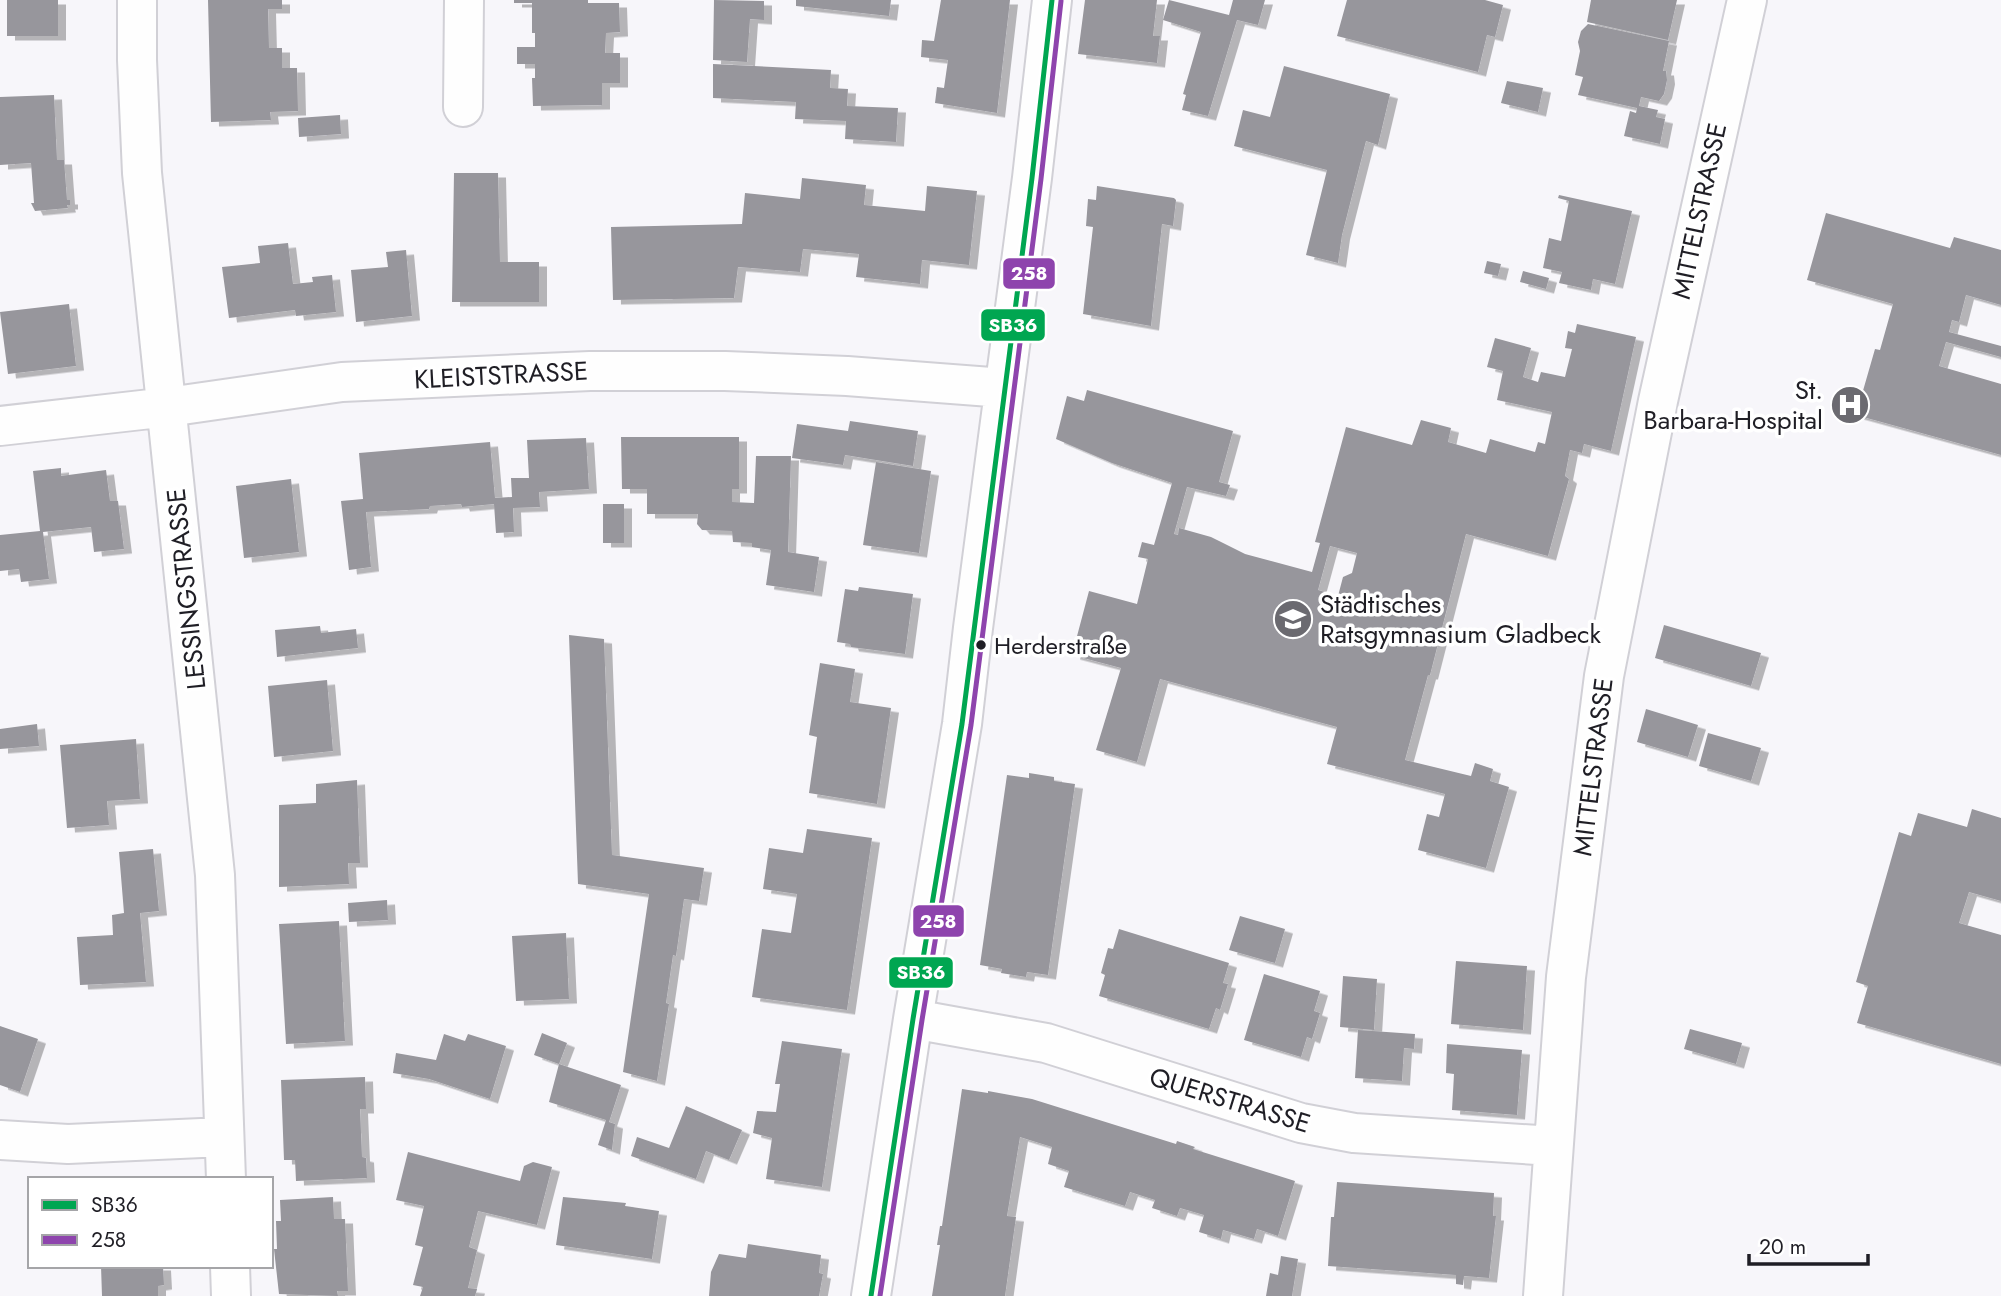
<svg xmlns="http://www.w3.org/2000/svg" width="2001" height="1296" font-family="Jost,sans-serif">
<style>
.building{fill:#97969c;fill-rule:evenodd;filter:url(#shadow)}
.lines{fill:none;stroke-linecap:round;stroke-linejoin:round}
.minor-casing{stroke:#d1d0d6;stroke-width:42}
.minor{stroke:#fefefe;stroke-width:38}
.bus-1-casing{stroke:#fff;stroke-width:10}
.bus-2-casing{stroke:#fff;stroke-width:10}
.bus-1{stroke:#00a651;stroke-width:5}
.bus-2{stroke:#8e44ad;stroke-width:5}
.bus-dot{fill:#1f1e25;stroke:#fff;stroke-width:2.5}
.labels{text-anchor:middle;stroke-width:7;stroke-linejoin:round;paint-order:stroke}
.bus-label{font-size:24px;fill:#1f1e25;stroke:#fff;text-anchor:start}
.street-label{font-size:26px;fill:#1f1e25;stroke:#fff}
.poi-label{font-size:26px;fill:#1f1e25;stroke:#fff;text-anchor:end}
.line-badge{stroke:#fff;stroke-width:2.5}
.badge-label{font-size:19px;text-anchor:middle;font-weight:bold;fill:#fff}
</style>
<defs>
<filter id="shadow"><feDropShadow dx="8" dy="4.5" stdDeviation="0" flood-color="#0004"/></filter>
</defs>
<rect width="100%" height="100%" fill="#f7f6fa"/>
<path class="building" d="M7,0H58V36H7Z
M208,0H282V9H268L269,48H282V68H297L298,111L270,112L271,120L211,122Z
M514,0H588V3H619L620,32L606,33L605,53H620V83H602V105L533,106L532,78H535V64H517V47H535V33H532V3H514Z
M714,0L764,1V20L750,19L747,62L713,60Z
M796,0H891L889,16L796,6Z
M941,0H1010L997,113L935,103L937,87L944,88L948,60L921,57L922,40L934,41Z
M1085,0H1157L1153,36H1160L1157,63L1078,54Z
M1169,0L1229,15L1233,0H1265L1258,25L1237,20L1208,116L1182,110L1186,95L1183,94L1201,32L1163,20Z
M1347,0H1485L1503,5L1495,37L1487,35L1478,72L1337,36Z
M1591,0H1677L1668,40L1587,22Z
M1588,24L1669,41L1663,71H1666L1667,80L1664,94L1659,101L1641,97L1639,106L1658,110L1656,117L1665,119L1660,144L1624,136L1630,111L1636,113L1637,108L1578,95L1583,77L1575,75L1580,51L1578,42L1581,31Z
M713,64L831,70L830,88L848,89L847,106L898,108L896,142L845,139L846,121L795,119L796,102L713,98Z
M1284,66L1390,94L1378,145L1366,141L1342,235L1338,263L1306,255L1327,170L1234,146L1243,110L1270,117Z
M1507,81L1543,88L1538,112L1501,103Z
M54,95L57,160H64L67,200H70V205H67L68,208L35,211L31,203H34L31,163L0,165V97Z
M340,115L341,134L299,137L298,118Z
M454,173H498L500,262H539V302H452Z
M802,178L866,185L864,205L925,211L927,186L977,191L969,265L922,260L920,284L856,277L859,254L803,249L800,272L738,267L734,298L613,300L611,227L742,224L745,193L800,199Z
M1097,186L1174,198L1176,200L1173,226L1162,224L1151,326L1083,314L1093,227L1086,226L1088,199L1096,200Z
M1559,195L1632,211L1615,284L1593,279L1591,290L1559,283L1562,272L1543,268L1549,238L1561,241L1569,201L1558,198Z
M1826,213L1950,248L1954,237L2001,250V305L1966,295L1959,322L1952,320L1949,332L2001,346V357L1946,342L1939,366L2001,384V455L1856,415L1875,349L1880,350L1893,304L1807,280Z
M288,243L293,284L313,282L312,277L332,275L336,312L296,316L295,310L229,318L222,267L260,263L258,246Z
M406,250L412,316L356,322L351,270L388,267L386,252Z
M1487,261L1501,264L1498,276L1484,273Z
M1523,271L1549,278L1546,289L1520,282Z
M69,304L76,366L8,374L0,312Z
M1577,324L1636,337L1611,451L1584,444L1582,453L1570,450L1565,476L1569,479L1548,556L1466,534L1430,675H1428L1405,760L1471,776L1475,763L1493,769L1490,781L1509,787L1486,868L1418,850L1427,814L1439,817L1445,794L1327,764L1337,727L1160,679L1137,762L1096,750L1121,668L1072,655L1089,591L1137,604L1148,559L1138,557L1142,542L1154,545L1172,483L1112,463L1056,439L1067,396L1084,401L1087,390L1233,431L1219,482L1230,485L1226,496L1187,487L1174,534L1178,535L1179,528L1211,537L1245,554L1312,572L1320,543L1315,542L1346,427L1412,445L1421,420L1451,428L1448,442L1486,453L1490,439L1535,452L1538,442L1545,444L1552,412L1497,400L1503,371L1487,367L1495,338L1531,348L1523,377L1538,382L1541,372L1565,377L1572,349L1565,348L1568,331L1575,333ZM1330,546L1357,553L1352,573L1343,577L1338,596L1318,590Z
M850,421L918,431L913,466L845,455L843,465L792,458L797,424L848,431Z
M621,437H739V489H732V502L754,503L756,456H791L788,552L819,557L814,592L766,585L771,550L752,547V543L733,542L732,531L702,530L697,524L698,514H647V489H622Z
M586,438L589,489L539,492L540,507L513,508L514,532L496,533L494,504L462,507L461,504L430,506L429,509L366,512L371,567L349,570L341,501L363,499L359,453L490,442L495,498L512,497L511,478H529L527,440Z
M876,462L931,471L919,553L863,545Z
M61,468V476L106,470L110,501H118L124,549L94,552L91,527L43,532L49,579L21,582L19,569L0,571V535L40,531L33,471Z
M291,479L299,552L244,558L236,486Z
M603,504H624V543H603Z
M859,587L913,594L905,654L851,647L850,644L837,642L845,589L858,591Z
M1664,625L1761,653L1751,686L1655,658Z
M320,626L321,633L356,629L358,648L277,657L275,630Z
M569,635L604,639L612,855L704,868L699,901L684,899L676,956L673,955L666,1003L669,1004L657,1081L623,1072L649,894L578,884Z
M820,663L855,669L850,702L891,708L877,804L809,793L817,737L809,735Z
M327,680L333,751L274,757L268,686Z
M1646,709L1698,725L1688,757L1637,742Z
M37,724L39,746L0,749V729Z
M1708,733L1761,748L1751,781L1699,766Z
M136,739L140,799L107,801L109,825L67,828L60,745Z
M1029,773L1054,777V781L1075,784L1048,975L1027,972L1026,977L1001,973L1002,969L980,965L1007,775L1029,778Z
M357,780L360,863H348L349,884L279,887V805L316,803V784Z
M1972,809L2001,818V901L1969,892L1959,923L2001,935V1064L1857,1023L1868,986L1856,982L1899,832L1911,836L1918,813L1967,827Z
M807,829L872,838L847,1010L752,997L762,929L791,933L797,894L763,889L769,848L803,853Z
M153,849L159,911L140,913L146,982L80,985L77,937L113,935L112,915L124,913L119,852Z
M387,900L388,920L349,922L348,903Z
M1240,916L1285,929L1275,963L1229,950Z
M339,921L345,1041L286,1044L279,924Z
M1119,929L1229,963L1223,983L1228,984L1220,1010L1216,1008L1209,1029L1099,996L1105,975L1101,973L1108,948L1113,949Z
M566,933L569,999L516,1001L512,936Z
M1456,961L1527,966L1523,1030L1451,1024Z
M1264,974L1320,991L1314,1011L1320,1013L1312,1039L1307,1037L1301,1057L1244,1040Z
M1343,976L1377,979L1374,1030L1340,1027Z
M0,1026L38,1039L20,1092L0,1085Z
M1690,1029L1742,1043L1736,1064L1684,1049Z
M1358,1030L1415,1034L1414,1049L1404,1048L1402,1081L1355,1078Z
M542,1033L567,1043L559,1064L534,1055Z
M444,1034L465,1041L468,1034L506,1046L490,1099L429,1079L393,1073L396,1053L436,1060Z
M782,1041L842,1049L822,1187L766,1179L772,1138L753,1133L757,1111L776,1112L780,1084H775Z
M1447,1044L1522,1050L1517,1115L1452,1110L1454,1074L1446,1073Z
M559,1064L621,1085L609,1122L615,1124L612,1150L598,1145L606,1120L549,1102Z
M365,1077L366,1109H360L362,1157L366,1158L367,1178L296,1181L295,1160H284L281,1080Z
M962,1089L988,1093V1091L1032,1099L1176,1144L1177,1141L1195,1147L1193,1149L1295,1181L1278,1236L1257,1229L1254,1239L1223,1230L1221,1239L1199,1232L1204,1215L1180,1208L1177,1216L1152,1208L1155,1200L1130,1192L1125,1206L1064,1187L1069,1171L1048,1164L1052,1147L1020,1137L1007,1216L1016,1217L1005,1296H932L940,1245H937L940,1226H942Z
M686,1106L742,1130L729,1160L706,1151L696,1179L631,1156L637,1137L669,1148Z
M408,1152L520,1181L524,1166L533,1162L552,1167L537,1225L478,1211L469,1247L477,1250L468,1288L477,1289L475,1296H420L423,1287L413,1285L423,1247L415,1245L424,1206L396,1200Z
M1337,1182L1494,1193L1493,1216H1496L1489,1278L1464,1276L1463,1285L1456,1284V1275L1328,1266L1331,1217H1334Z
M333,1197L334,1219H345L348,1291H337L338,1296L279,1294L274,1249H277L276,1221H281L280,1200Z
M563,1197L626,1203L625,1206L659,1211L652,1259L556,1245Z
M748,1244L821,1255L819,1273L823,1274L819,1296H709L711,1272L719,1254L746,1258Z
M1281,1256L1298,1259L1292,1296H1266L1270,1273L1278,1275Z
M101,1266H163L164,1285L158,1286V1296H102Z"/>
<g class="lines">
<g class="minor-casing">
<path id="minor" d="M137,0V60L142,173L215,875L226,1179
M463,107L464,0
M0,426L168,407L342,382L590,371H725L847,376L1004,388
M913,1019L1046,1043L1301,1123L1354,1133L1553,1146
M0,1140L68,1144L224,1137
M230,1266L231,1296
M871,1296L913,1019L962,724L973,628L1032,178L1052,0
M1543,1296L1566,977L1604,676L1658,401L1747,0"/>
</g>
<use href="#minor" class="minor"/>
<g class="bus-1-casing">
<path id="bus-1" d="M871,1296L913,1019L962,724L1032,178L1052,0"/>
</g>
<g class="bus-2-casing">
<path id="bus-2" d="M880,1296L922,1020L971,725L1041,179L1061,1"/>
</g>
<use href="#bus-1" class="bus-1"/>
<use href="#bus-2" class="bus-2"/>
</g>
<defs>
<g id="hospital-disc" transform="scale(2.0125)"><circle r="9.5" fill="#6b6a70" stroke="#fff"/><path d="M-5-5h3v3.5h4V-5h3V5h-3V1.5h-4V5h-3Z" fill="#fff"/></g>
<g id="school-disc" transform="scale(2.0125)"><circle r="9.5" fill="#6b6a70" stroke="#fff"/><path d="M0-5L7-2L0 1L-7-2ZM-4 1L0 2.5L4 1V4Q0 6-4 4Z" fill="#fff"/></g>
</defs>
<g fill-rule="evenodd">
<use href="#hospital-disc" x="1850" y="405"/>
<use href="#school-disc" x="1293" y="619"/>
</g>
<circle class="bus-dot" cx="981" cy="645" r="6"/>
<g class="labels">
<g class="bus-label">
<text x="994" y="654">Herderstraße</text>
</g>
<g class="street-label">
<text transform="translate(1699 211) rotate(-78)" y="9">MITTELSTRASSE</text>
<text transform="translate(501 375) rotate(-3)" y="9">KLEISTSTRASSE</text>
<text transform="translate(186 589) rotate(-96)" y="9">LESSINGSTRASSE</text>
<text transform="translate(1593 767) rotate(-83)" y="9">MITTELSTRASSE</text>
<text transform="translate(1230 1100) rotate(17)" y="9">QUERSTRASSE</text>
</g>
<g class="poi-label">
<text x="1823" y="399">St.<tspan x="1823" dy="30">Barbara-Hospital</tspan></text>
<text x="1320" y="613" text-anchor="start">Städtisches<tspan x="1320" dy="30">Ratsgymnasium Gladbeck</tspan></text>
</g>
</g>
<g class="line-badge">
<rect x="1002" y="257" width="54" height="33" rx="7" fill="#8e44ad"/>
<rect x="980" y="308" width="66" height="34" rx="7" fill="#00a651"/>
<rect x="912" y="904" width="53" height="34" rx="7" fill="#8e44ad"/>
<rect x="888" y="956" width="66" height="33" rx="7" fill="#00a651"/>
</g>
<g class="badge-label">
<text x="1029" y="280">258</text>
<text x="1013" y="332">SB36</text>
<text x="938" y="928">258</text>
<text x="921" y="979">SB36</text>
</g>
<rect x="28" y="1177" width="245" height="91" fill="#ffffff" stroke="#a5a5a8" stroke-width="2"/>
<rect x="42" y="1200" width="35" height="10" fill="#00a651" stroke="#a5a5a8" stroke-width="2"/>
<text x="91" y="1212" font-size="21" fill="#1f1e25">SB36</text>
<rect x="42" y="1235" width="35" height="10" fill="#8e44ad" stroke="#a5a5a8" stroke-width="2"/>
<text x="91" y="1247" font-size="21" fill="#1f1e25">258</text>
<path d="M1749 1254v10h119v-10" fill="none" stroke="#1f1e25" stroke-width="3.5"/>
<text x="1759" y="1254" font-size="21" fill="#1f1e25" stroke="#ffffff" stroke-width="5" paint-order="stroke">20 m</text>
</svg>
